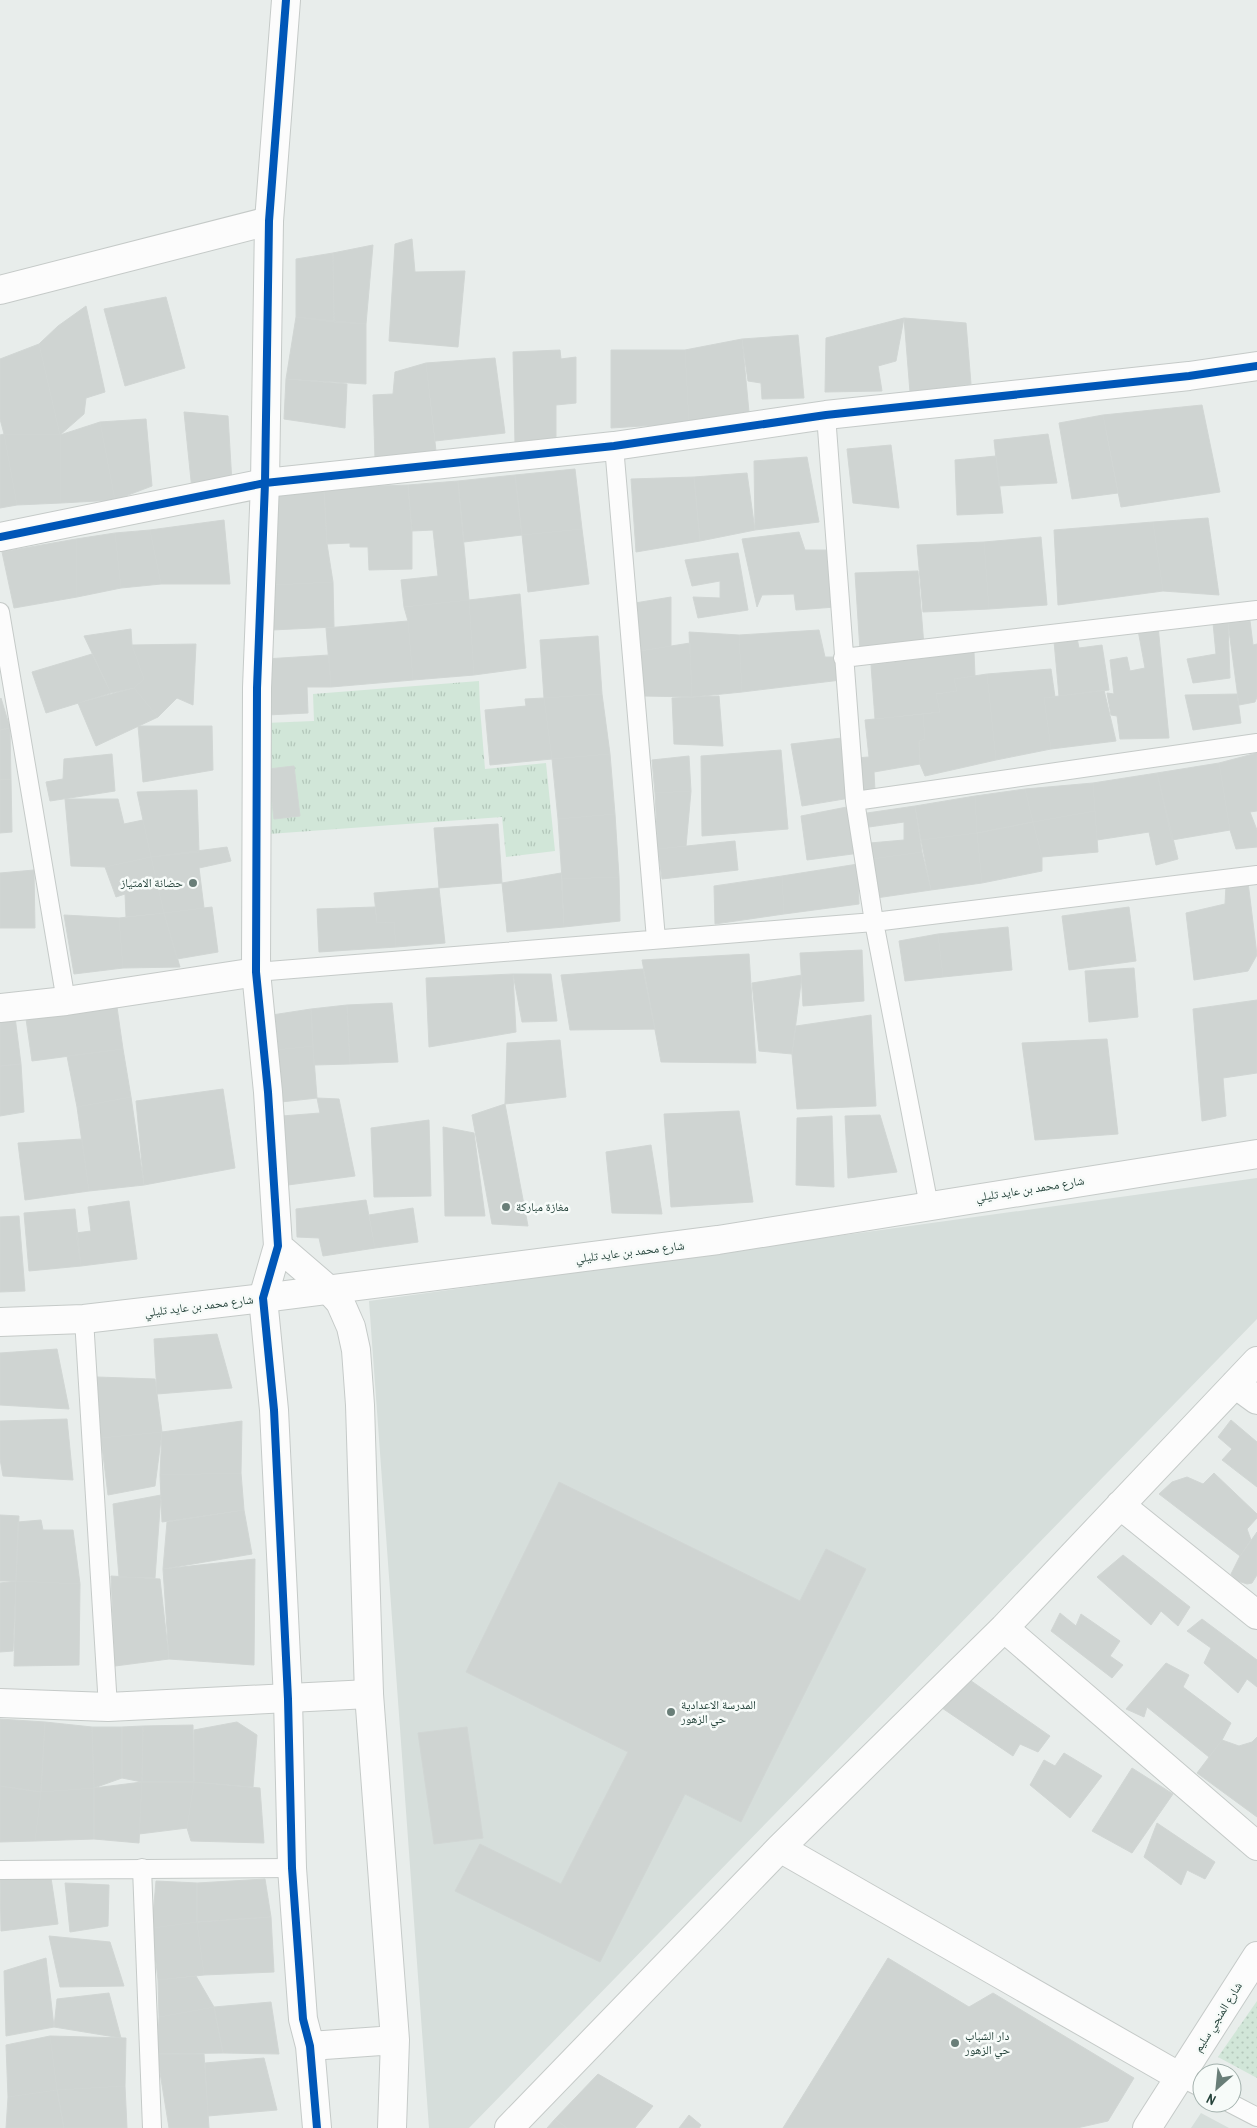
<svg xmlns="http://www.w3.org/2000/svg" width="1257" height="2128" font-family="'Archivo Narrow','Noto Naskh Arabic',sans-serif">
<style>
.built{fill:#d6dedb}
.grass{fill:url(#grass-dots)}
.park{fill:url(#park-tufts)}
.building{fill:#cfd4d2;stroke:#d1d6d4}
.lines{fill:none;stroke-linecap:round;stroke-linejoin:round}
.service-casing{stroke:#c5cac8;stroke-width:20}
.minor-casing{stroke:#c5cac8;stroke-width:30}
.tertiary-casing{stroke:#c5cac8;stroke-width:30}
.service{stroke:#fcfcfc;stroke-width:18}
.minor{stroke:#fcfcfc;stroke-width:28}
.tertiary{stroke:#fcfcfc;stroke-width:28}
.cycleway-casing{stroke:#f7fbf9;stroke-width:11}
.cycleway{stroke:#0057b8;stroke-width:8}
.poi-dot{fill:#697e78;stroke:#f7fbf9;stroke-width:2}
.labels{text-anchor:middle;stroke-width:5;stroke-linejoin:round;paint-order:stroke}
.poi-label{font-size:12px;fill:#24423a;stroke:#f7fbf9;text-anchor:start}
.street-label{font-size:12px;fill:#24423a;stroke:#f7fbf9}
</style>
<defs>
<pattern id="grass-dots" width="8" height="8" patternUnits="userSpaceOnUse" patternTransform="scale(1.25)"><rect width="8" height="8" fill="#d1e6d8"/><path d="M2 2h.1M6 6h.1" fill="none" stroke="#b3c6ba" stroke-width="1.8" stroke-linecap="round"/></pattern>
<pattern id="park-tufts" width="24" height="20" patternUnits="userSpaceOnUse" patternTransform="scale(1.25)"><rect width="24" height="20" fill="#d1e6d8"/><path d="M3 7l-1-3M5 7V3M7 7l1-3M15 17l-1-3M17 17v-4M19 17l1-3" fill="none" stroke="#b3c6ba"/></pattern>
</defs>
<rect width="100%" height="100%" fill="#e8edeb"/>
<path class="built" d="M1257,1178V1319L469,2128H429L369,1301Z
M1201,2113L1229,2128H1191Z"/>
<path class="grass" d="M1257,2001V2078L1218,2057Z"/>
<path class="park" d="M479,681L480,708L485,769L546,763L555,851L506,857L502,817L269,834L265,723L314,721L313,694Z"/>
<path class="building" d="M412,239L415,272L465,271L458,347L389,341L395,244Z
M373,245L366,324L334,322L333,253Z
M333,253L334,322L296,317V259Z
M166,297L185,368L125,386L104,309Z
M86,306L105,392L86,398L84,414L60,435L39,344L58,326Z
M296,317L366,324V384L286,379Z
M904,318L896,361L878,366L882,391L825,392L826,338Z
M904,318L966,323L971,384L910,392Z
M798,335L804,398L762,399L761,383L748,381L742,339Z
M742,339L749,412L689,423L685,350Z
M39,344L60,435L4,434L0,419V359Z
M560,350L561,359L576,357V403L556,405V443L515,444L513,352Z
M611,350H685L689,423L611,428Z
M495,358L505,433L435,441L426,363Z
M426,363L436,451L375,459L373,395L393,394L395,372Z
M286,379L347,384L345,428L284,419Z
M1202,405L1220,492L1121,507L1103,415Z
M184,412L228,416L232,483L192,490Z
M1103,415L1118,493L1072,499L1059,423Z
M146,419L152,486L115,500L100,422Z
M100,422L115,500L61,503L60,435Z
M4,434L17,505L0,508V435Z
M4,434L60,435L61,503L17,505Z
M1048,434L1057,483L999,486L994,440Z
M891,445L899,508L853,503L847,449Z
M996,456L1003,513L957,515L955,460Z
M807,457L819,522L755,530L754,461Z
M575,469L582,529L522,535L515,475Z
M747,473L755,530L700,541L694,477Z
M515,475L522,535L464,542L458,481Z
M694,477L700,541L636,552L631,479Z
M458,481L469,600L404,607L401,580L438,576L433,530L412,531L408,485Z
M408,485L412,531V569L369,570L368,547H350V543L327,544L324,488Z
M324,488L327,544L333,582L273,585L274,493Z
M1208,518L1219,595L1163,591L1153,522Z
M224,520L230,584H161L150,530Z
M1153,522L1163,591L1058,605L1054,530Z
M582,529L589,584L528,592L522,535Z
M150,530L161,584L121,588L115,533Z
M799,532L805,550H829L835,607L796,610L794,594L762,595L757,607L742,539Z
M115,533L121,588L77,597L76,539Z
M1041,537L1047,605L989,609L984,542Z
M76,539L77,597L14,608L2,552Z
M984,542L989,609L923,612L917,545Z
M738,553L748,610L698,618L693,597L720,598V581L692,586L685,560Z
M918,571L924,646L860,651L855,573Z
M333,582L334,627L272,630L273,585Z
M520,594L526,668L474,675L469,600Z
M671,597V646L640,651L635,603Z
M469,600L474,675L413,680L408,621L404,607Z
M408,621L413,680L331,687L326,628Z
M1250,621L1253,645L1257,644V697L1255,702L1239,705L1228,623Z
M1213,623H1228L1230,678L1193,683L1187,659L1216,654Z
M1158,626L1169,738L1120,739L1117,716L1111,715L1107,693L1114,694L1110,660L1127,657L1130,671L1145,668L1138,630Z
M131,629L132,645L144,679L134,688L111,693L84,636Z
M819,630L825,657H839L841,680L742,692L739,635Z
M689,632L739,635L742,692L692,697Z
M598,636L602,694L544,698L540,640Z
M1077,638L1079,648L1102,645L1109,690L1059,696L1054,641Z
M690,643L692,697L644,696L640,651Z
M196,644L193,705L177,698L158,717L134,688L144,679L132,645Z
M974,652L975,676L954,679L957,691L936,694L940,712L875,719L871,665Z
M92,654L111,693L46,713L32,672Z
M329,655L331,687H307L308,713L267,715L265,659Z
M1051,669L1055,697L1044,698L1051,749L996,760L987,674Z
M987,674L996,760L925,776L920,764L919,741L925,739L923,714L940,712L936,694L957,691L954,679Z
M134,688L158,717L96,746L78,703Z
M1104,690L1116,741L1051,749L1044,698Z
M602,694L610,754L552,759L544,698Z
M1237,694L1241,723L1193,730L1185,695Z
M719,696L723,746L674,744L672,698Z
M1,698L10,728L0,730V699Z
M544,698L552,759L490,765L485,710L526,706L525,699Z
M923,714L925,739L919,741L920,764L874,772L875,791L859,794L855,758L869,757L865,720Z
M138,726H212L213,770L143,782Z
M10,728L11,779L0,780V730Z
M842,738L850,798L802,806L791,744Z
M781,750L788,829L702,836L701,756Z
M1257,753V811L1250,812L1257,830V847L1236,849L1230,830L1219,763Z
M112,754L115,791L50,801L46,782L63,779L64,759Z
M610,754L615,814L558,819L552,759Z
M689,756L691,791L655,793L652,760Z
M1219,763L1230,830L1172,840L1157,773Z
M294,766L300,816L274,819L268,769Z
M1157,773L1178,859L1156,865L1149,832L1097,840L1093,783Z
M11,779L12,832L0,833V780Z
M1093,783L1095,811L1033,822L1025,789Z
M1025,789L1033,822L977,833L975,796Z
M197,790L199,852L151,857L137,792Z
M691,791L686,846L658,849L655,793Z
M975,796L977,833L921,840L915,806Z
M65,799H118L124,824L143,820L151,857L105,867L71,866Z
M852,806L860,853L807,860L801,816Z
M915,806L922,852L872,859L870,843L904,840V822L869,827L867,813Z
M1095,811L1098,852L1042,857L1033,822Z
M615,814L619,877L562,879L558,819Z
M1033,822L1042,857V871L982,883L977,833Z
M498,824L502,883L439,888L434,828Z
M977,833L982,883L931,890L921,840Z
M735,841L738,870L662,879L658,849Z
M227,847L231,861L199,868L204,908L164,913L151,857Z
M922,852L931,890L876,898L872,859Z
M151,857L164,913L126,917L125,894L116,897L105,867Z
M858,864L859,904L784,914L782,876Z
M34,870L35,928H0V873Z
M561,873L564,927L507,932L502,883Z
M782,876L784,914L715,924L714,886Z
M619,877L620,921L564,927L562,879Z
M1248,882L1257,955L1248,971L1194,980L1186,913L1225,904L1226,885Z
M439,888L445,943L396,947L394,922L377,923L374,893Z
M212,907L218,952L177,959L164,913Z
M375,907L377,923L394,922L396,947L319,952L317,909Z
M1129,907L1136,961L1069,970L1062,916Z
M164,913L180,967L123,968L119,918Z
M64,915L119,918L123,968L74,974Z
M1008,927L1012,970L943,977L938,934Z
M938,934L943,977L905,981L899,941Z
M862,950L864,1001L803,1006L800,953Z
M749,954L756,1063L661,1062L642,960Z
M1134,968L1138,1017L1089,1022L1085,971Z
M643,969L655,1029L570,1030L561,975Z
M513,974H551L557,1021L522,1022Z
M513,974L516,1032L429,1047L426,978Z
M802,975L792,1054L759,1051L752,983Z
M116,1000L123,1049L32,1061L25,1012Z
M1257,1000V1073L1223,1078L1226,1116L1202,1121L1193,1009Z
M392,1003L398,1062L350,1064L347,1005Z
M347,1005L350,1064L314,1065L311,1009Z
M311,1009L313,1046L276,1050L272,1015Z
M871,1015L876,1106L797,1109L792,1054L796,1026Z
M15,1017L21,1064L0,1066V1019Z
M1107,1039L1118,1134L1035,1140L1022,1043Z
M560,1040L566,1097L505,1104L507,1043Z
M313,1046L317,1098L281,1102L276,1050Z
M123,1049L131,1097L77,1107L67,1056Z
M21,1064L24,1112L0,1116V1066Z
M223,1089L235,1168L144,1185L136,1101Z
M131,1097L144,1185L89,1191L77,1107Z
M317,1098L339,1099L355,1176L288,1185L282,1116L320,1113Z
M505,1104L528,1226L492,1224L472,1115Z
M739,1111L753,1202L671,1207L664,1114Z
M880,1115L897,1172L848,1178L845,1116Z
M832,1116L834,1187L796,1185L797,1118Z
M429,1120L431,1196L374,1197L371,1128Z
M443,1127L474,1133L485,1216H445Z
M82,1139L89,1191L25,1200L18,1143Z
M651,1145L662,1214L612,1213L606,1152Z
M366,1200L375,1248L323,1256L319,1238L297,1237L296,1209Z
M129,1201L137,1259L81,1266L76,1233L91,1231L88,1207Z
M413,1208L418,1242L375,1248L369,1215Z
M75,1209L81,1266L29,1271L24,1213Z
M19,1216L25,1291L0,1292V1217Z
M217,1334L232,1388L157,1394L154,1339Z
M57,1349L69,1409L0,1405V1353Z
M97,1377L155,1379L162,1432L101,1438Z
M67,1419L73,1480L3,1476L0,1459V1421Z
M1231,1420L1257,1442V1487L1222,1460L1232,1449L1218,1437Z
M242,1421L241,1473L160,1475L162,1432Z
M162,1432L155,1486L108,1495L101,1438Z
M241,1473L244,1510L162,1522L160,1475Z
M1214,1473L1257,1514V1518L1247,1529L1251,1540L1240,1556L1159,1494L1172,1482L1187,1477L1203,1484Z
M559,1482L800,1601L826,1549L866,1569L741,1822L685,1794L600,1962L455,1891L480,1844L561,1884L628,1752L466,1672Z
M161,1495L155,1578L119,1577L113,1504Z
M244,1510L252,1554L163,1569L167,1522Z
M0,1515L19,1516L16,1581H0Z
M41,1520L43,1530H73L80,1584L16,1581L18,1522Z
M1257,1532V1575L1252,1583L1247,1584L1238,1581L1231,1574L1240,1556Z
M1123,1555L1190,1607L1178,1626L1161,1611L1151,1625L1097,1577Z
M255,1559L254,1665L169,1659L163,1569Z
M111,1576L160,1579L169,1659L115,1666Z
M16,1581L13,1651L0,1652V1583Z
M16,1581L80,1584L79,1665L14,1666Z
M1060,1613L1076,1626L1081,1614L1120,1641L1110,1656L1123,1665L1112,1678L1051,1631Z
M1202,1619L1257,1660V1687L1247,1679L1238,1693L1204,1663L1211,1648L1187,1631Z
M1166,1663L1189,1675L1183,1687L1231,1723L1222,1740L1209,1757L1147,1707L1144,1717L1126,1709Z
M967,1678L1050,1736L1038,1752L1020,1744L1013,1756L942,1708Z
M0,1719L45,1722L41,1792L0,1786Z
M45,1722L92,1727L94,1788L41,1792Z
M237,1722L257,1735L253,1787L194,1782V1730Z
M193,1725L194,1782H142L143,1726Z
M143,1726L142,1782L122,1778V1727Z
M92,1727H122V1778L94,1788Z
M467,1727L483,1838L434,1844L418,1733Z
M1257,1737V1817L1197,1773L1222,1740L1239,1746L1252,1742Z
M1064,1753L1102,1776L1070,1818L1030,1785L1044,1760L1055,1766Z
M1132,1768L1173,1794L1132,1853L1092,1831Z
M142,1782L139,1843L94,1839V1788Z
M142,1782H194L187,1828L139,1834Z
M194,1782L260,1788L264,1843L191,1841L187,1828Z
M0,1786L41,1792L35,1841L0,1842Z
M94,1788V1839L35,1841L41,1792Z
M1157,1823L1215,1862L1205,1879L1187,1870L1181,1885L1144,1857Z
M51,1878L58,1924L1,1931L0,1879Z
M265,1879L271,1917L197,1922V1883Z
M156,1881L197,1883V1922L152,1928Z
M65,1883L109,1885L108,1926L70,1932Z
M271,1917L274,1972L204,1975L197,1922Z
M197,1922L204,1975L158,1980L152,1928Z
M49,1936L110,1942L124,1986L60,1987Z
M46,1958L54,2027L6,2036L4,1971Z
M888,1958L969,2007L993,1993L1134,2078L1108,2121L1077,2128H783Z
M196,1976L214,2007L159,2017L158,1980Z
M109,1993L121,2038L54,2027L57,1999Z
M271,2002L279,2054L223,2053L214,2007Z
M214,2007L223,2053L157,2054L159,2017Z
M50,2036L57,2090L8,2097L6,2045Z
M50,2036L126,2038L125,2086L57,2090Z
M157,2054H204L209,2128H169Z
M264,2058L277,2110L208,2116L205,2063Z
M598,2074L653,2106L635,2128H567L555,2119Z
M125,2086L127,2128H64L57,2090Z
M57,2090L64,2128H6L8,2097Z
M689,2115L701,2125L699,2128H679Z
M555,2119L567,2128H547Z"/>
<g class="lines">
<g class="service-casing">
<path id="service" d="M826,415L855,801L874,922L929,1206
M614,446L656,939
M0,612L66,1001
M843,658L1257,610
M855,801L1257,743
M256,972L874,922L1257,875
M84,1319L108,1707
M142,1868L152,2128
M0,1870L292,1868
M1180,2077L1202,2088
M1230,2103L1257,2117"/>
</g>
<g class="minor-casing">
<path id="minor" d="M0,290L269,221
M0,537L265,483L614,446L826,415L1189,376L1257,366
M0,1008L66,1001L256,972
M0,1322L84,1319L263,1298L718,1240L1257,1154
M1235,1384L1257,1400
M1120,1505L1257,1615
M1004,1628L1257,1846
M0,1703L108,1707L369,1694
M780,1848L1180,2077
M509,2128L780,1848L1004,1628L1257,1361
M1147,2128L1257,1956"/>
</g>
<g class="tertiary-casing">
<path id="tertiary" d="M286,0L269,221L265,483L257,688L256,972L268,1092L278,1246L263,1298L274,1410L288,1699L292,1868L303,2019L310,2046L317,2128
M278,1246L329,1290L340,1302L351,1327L356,1350L360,1405L369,1694L395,2040L392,2128
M310,2046L395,2040"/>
</g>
<use href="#service" class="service"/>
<use href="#minor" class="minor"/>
<use href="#tertiary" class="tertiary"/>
<g class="cycleway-casing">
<path id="cycleway" d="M286,0L269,221L265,483L257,688L256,972L268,1092L278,1246L263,1298L274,1410L288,1699L292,1868L303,2019L310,2046L317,2128
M0,537L265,483L614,446L826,415L1189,376L1257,366"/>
</g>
<use href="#cycleway" class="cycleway"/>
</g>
<g class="poi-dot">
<circle cx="193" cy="883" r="5"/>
<circle cx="506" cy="1207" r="5"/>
<circle cx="671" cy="1712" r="5"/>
<circle cx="955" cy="2043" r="5"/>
</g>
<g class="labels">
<g class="poi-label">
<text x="183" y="887" text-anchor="end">حضانة الامتياز</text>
<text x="516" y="1211">مغازة مباركة</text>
<text x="681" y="1709">المدرسة الاعدادية<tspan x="681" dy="14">حي الزهور</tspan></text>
<text x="965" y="2040">دار الشباب<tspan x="965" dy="14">حي الزهور</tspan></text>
</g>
<g class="street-label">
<text transform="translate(1030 1189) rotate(-9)" y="4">شارع محمد بن عايد تليلي</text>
<text transform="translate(630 1252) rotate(-7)" y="4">شارع محمد بن عايد تليلي</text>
<text transform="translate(199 1306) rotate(-7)" y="4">شارع محمد بن عايد تليلي</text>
<text transform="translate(1218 2017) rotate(-58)" y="4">شارع المنجي سليم</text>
</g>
</g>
<g transform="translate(1217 2088) rotate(207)"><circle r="24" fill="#f7fbf9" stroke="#a3b1ad"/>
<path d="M0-4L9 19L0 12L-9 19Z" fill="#697e78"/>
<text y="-8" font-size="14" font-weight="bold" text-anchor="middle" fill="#24423a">N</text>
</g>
</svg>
